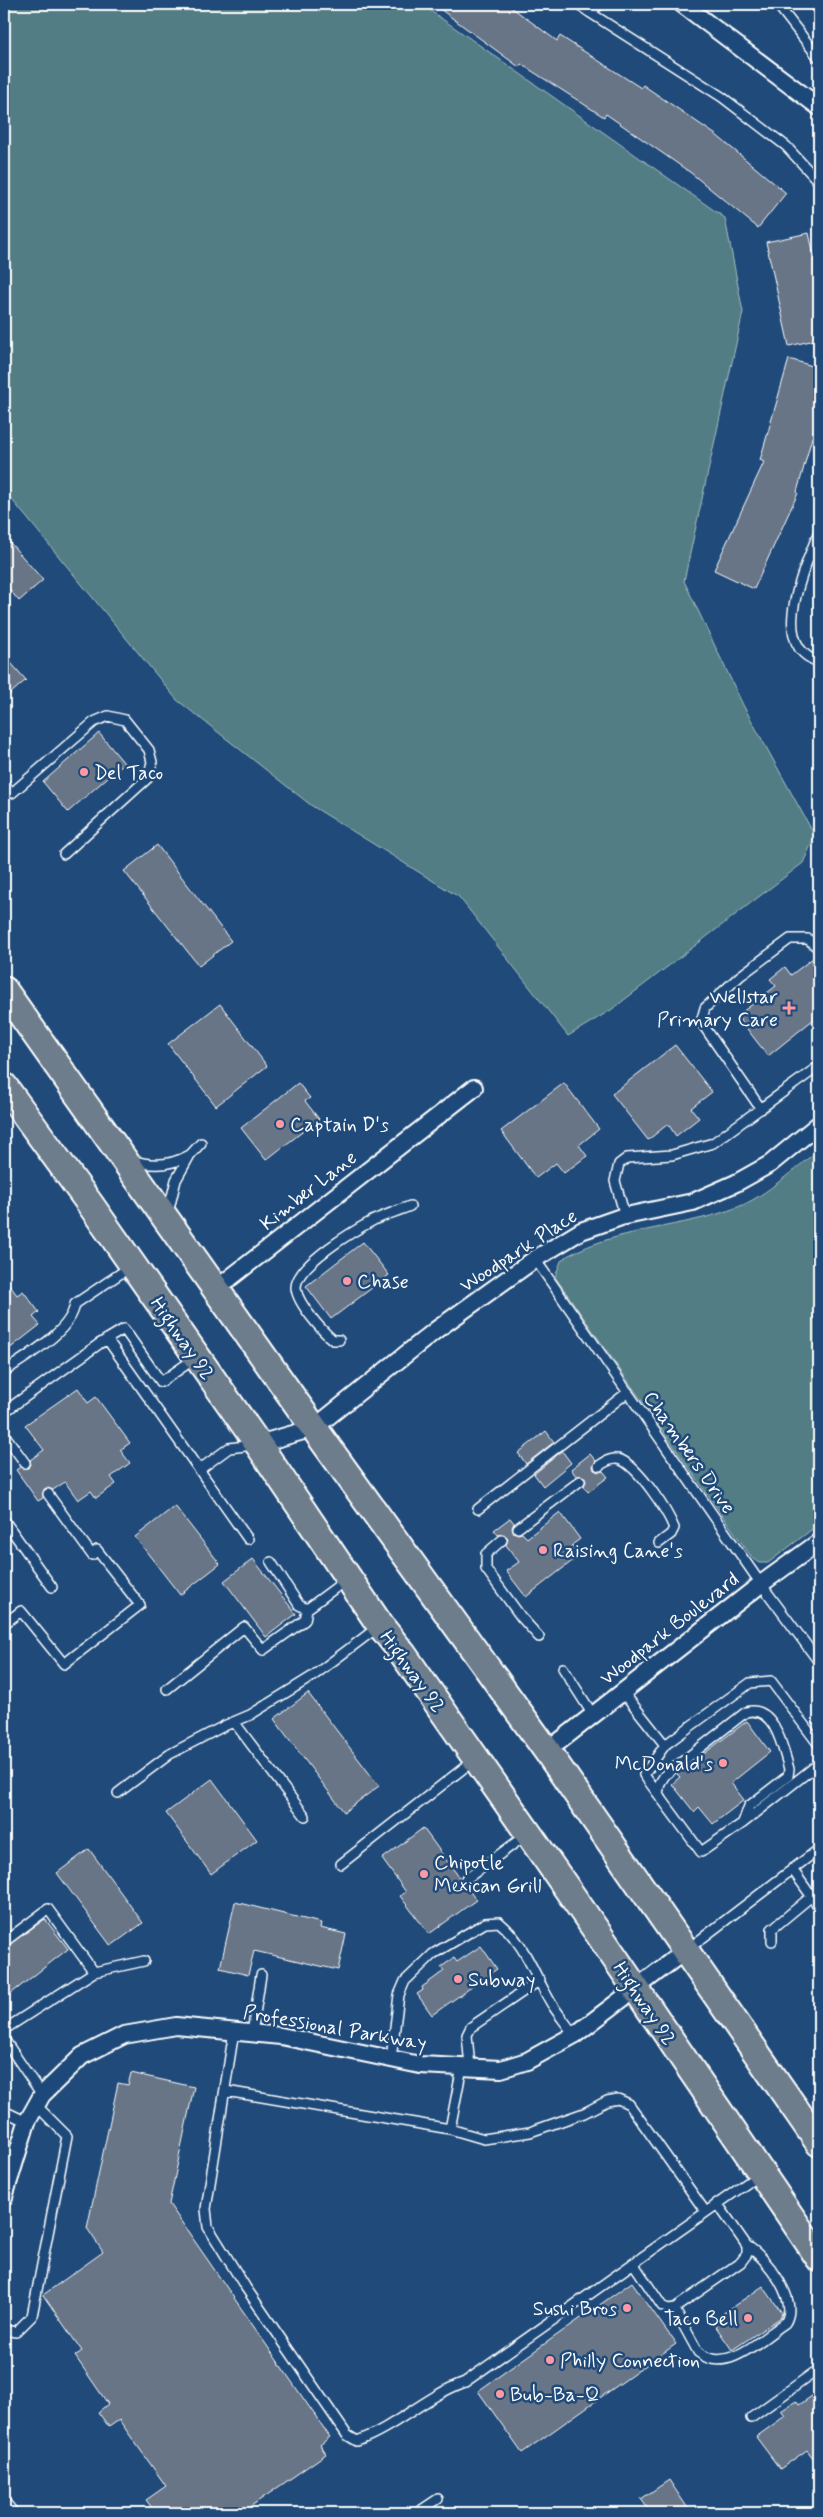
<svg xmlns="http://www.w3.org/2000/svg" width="823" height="2517" font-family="Mynerve,sans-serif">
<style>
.green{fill:#527d84;stroke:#a8bec2}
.building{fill:#687587;stroke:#fff}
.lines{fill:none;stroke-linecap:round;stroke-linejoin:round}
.lane-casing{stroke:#fff;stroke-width:12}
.street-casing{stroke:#fff;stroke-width:20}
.primary-casing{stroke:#fff;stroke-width:30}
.lane{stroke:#1f4a7a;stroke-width:9}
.street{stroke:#1f4a7a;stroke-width:16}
.primary{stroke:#6d7d8c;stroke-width:26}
.poi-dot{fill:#ff9aa2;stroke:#1f4a7a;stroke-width:2}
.labels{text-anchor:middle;stroke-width:5;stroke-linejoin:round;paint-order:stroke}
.poi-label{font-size:20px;fill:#fff;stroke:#1f4a7a;text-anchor:start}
.street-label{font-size:20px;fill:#fff;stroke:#1f4a7a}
</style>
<rect width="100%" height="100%" fill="#1f4a7a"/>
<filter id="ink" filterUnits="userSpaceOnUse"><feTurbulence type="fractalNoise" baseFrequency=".02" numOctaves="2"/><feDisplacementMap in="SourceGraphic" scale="10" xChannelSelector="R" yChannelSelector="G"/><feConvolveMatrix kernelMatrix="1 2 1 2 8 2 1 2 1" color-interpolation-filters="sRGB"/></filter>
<g filter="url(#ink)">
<path class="green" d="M4,4H421L725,218L743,312L684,581L743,705L815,836L803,863L611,1010L568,1036L459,897L312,806L177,700L4,490Z
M819,1150V1524L768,1563H759L753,1559L555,1277L561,1261L567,1256C621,1227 682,1229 738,1207C766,1196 796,1167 819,1150Z"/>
<path class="building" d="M433,4H507L557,41L560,36L641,88L643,85L716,135L786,193L758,228L691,173L606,114L604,117L521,64L519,67Z
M809,233L819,279V339L789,346L766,242Z
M789,359L819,368V412L797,492L798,493L754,589L714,570L764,462L760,460Z
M4,536L43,580L19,601L4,583Z
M4,655L26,680L4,699Z
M99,733L124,763L68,812L43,782Z
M157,845L231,941L199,966L124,871Z
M817,955H819V1015L768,1056L737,1016L776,986L770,979L785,967L791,975Z
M220,1004L267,1066L216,1106L168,1044Z
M675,1045L712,1092L691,1108L699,1118L676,1136L668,1124L648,1140L612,1094Z
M298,1083L310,1098L305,1101L319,1119L266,1160L241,1128Z
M564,1083L599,1129L579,1145L587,1156L564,1173L556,1163L536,1178L501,1131Z
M363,1242L389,1275L331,1319L306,1286Z
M4,1278L17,1295L23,1291L39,1312L33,1317L40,1325L4,1353Z
M78,1388L88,1403L96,1397L130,1443L120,1450L130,1463L111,1477L116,1484L96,1498L91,1491L78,1500L65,1482L53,1490L48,1488L44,1489L43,1498L38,1501L16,1470L20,1467L28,1468L31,1465L30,1460L44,1450L25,1425Z
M546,1431L554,1442L526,1464L518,1453Z
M562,1451L571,1463L543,1486L534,1474Z
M590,1454L596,1461L593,1466L594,1470L599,1472L603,1471L608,1477L588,1492L584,1486L586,1481L585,1477L576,1476L571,1469Z
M175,1506L220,1564L180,1595L135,1537Z
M560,1512L580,1539L572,1545L580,1555L526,1597L506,1571L519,1562L506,1545L508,1538L504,1534L498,1535L494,1530L510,1518L514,1523L512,1528L513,1532L518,1534L522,1533L527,1538Z
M253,1559L296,1614L266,1637L224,1581Z
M308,1693L379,1786L344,1812L274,1719Z
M747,1721L770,1752L731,1783L744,1800L713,1824L699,1807L694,1812L672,1784L680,1777L677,1774Z
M212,1779L257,1840L211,1874L166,1813Z
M423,1828L459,1877L460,1884L466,1886L476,1900L429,1934L400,1896L406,1892L382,1859Z
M89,1849L143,1923L111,1946L57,1873Z
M235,1902L321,1923L320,1928L346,1934L338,1970L254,1951L248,1975L220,1968Z
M45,1919L68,1949L4,1999V1948Z
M481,1946L497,1969L432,2015L417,1994L423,1990L422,1987L444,1971L441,1967L454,1958L457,1962Z
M131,2073L194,2087L169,2204L330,2437L320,2445L326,2454L241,2513H156L146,2500L166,2486L119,2420L109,2427L98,2412L108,2404L75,2356L82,2351L43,2295L103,2252L87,2228L118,2083L128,2085Z
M632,2282L676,2344L522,2453L478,2391Z
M763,2286L782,2313L780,2318L732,2350L712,2321Z
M819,2391V2466L807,2450L780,2469L756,2437L785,2416L781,2411L796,2401L799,2405Z
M669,2480L691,2513H651L641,2499Z"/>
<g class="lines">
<g class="lane-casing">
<path id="lane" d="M578,4L589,12L601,4
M777,4L819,58
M589,12L722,97L786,146L819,182
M819,531C807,564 766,645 819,662
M4,783L7,787L4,790
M12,793L94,722L108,716L125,720L149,750L152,762L148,778L64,854
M761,1109L701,1022L705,1008L740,976L790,939H808L819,949
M190,1155L201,1143
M132,1160C152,1167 172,1165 190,1155L176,1180L168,1213
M625,1216L615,1181L619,1164L627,1158L672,1155L713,1143L819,1066
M535,1259L761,1584L819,1662
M107,1339L248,1539
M339,1340H333C322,1331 296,1302 296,1287C297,1264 355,1230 374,1220C385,1215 398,1211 410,1206
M4,1372C26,1356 71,1332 75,1304L130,1267
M4,1412L99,1344L124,1329L161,1382L194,1359
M4,1434L25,1463
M599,1466C606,1461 613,1457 621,1460C639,1468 667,1510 674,1528L671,1534L659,1543
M199,1470L229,1448L253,1445
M48,1494L92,1555
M478,1509L628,1392
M4,1520L52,1587
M518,1528L580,1481
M502,1540L486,1554V1569L521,1617L539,1637
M271,1562L299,1605L307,1609L346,1580
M4,1624L21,1611L64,1664L140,1605L97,1550
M563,1668L593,1715
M167,1689L244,1627L263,1650L305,1620L307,1609
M623,1692L665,1745
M235,1723L305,1816
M819,1745L771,1681L750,1683L688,1728L665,1745L644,1775L701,1852L743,1823L817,1765L819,1761
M118,1793L170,1754L224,1726L250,1715L313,1676L378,1627
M658,1794L660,1783L665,1775L746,1712C775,1704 783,1749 789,1769L788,1776L749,1806L743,1822
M341,1864L474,1760
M792,1869L819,1907
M465,1880L526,1835
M772,1941V1929L819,1890
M4,1942L48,1909L94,1972
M688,1949L819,1849
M234,2031L206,2209L208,2227L246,2288L347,2435L357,2441C396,2427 426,2396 465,2382L760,2174
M252,2033L261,1975
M4,2038L5,2029L94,1972L144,1961
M4,2039L42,2095
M391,2059L399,1995L405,1981L433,1954L485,1923L499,1922C526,1944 535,1978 553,2006C560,2016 567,2025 574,2035
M470,2067L467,2035L471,2027L540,1980
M226,2091L450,2129L462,2067
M4,2111L27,2122
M450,2129L484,2139L530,2132L584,2113L607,2101L618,2099L629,2104L705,2211
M633,2263L662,2306L668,2309L675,2308L741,2262L747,2254V2246L717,2203
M674,2308L698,2352C726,2376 762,2338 785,2323C800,2300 766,2257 747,2246
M4,2330L16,2332L32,2316L67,2136L36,2105
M751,2418L819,2369
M4,2501L14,2513
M417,2513L438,2499"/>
</g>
<g class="street-casing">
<path id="street" d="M682,4L819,107
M216,1289L474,1088
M258,1444L314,1428L436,1330L535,1259L581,1231L621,1217L693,1202L736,1183L770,1164L819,1124
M547,1751L761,1584L819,1542
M4,2197L27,2122L42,2095L82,2056L124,2035L176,2026L281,2036L420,2065L501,2069L527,2061L576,2034L686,1950"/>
</g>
<g class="primary-casing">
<path id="primary" d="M4,990L314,1428L547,1751L819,2143
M4,1086L90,1204L258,1444L380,1625L403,1654L598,1933L819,2258"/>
</g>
<use href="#lane" class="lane"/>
<use href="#street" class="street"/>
<use href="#primary" class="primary"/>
</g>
</g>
<g class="poi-dot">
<circle cx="84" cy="772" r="5"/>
<path d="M786.5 1000.5h5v5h5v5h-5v5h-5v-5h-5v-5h5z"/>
<circle cx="280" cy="1124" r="5"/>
<circle cx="347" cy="1281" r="5"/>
<circle cx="543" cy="1550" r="5"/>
<circle cx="723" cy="1763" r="5"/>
<circle cx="424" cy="1874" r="5"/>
<circle cx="458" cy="1979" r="5"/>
<circle cx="627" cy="2308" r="5"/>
<circle cx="748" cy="2318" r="5"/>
<circle cx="550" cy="2360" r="5"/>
<circle cx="500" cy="2394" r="5"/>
</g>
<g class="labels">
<g class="poi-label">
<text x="94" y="779">Del Taco</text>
<text x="778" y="1003" text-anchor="end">Wellstar<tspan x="778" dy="23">Primary Care</tspan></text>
<text x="290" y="1131">Captain D's</text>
<text x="357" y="1288">Chase</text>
<text x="553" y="1557">Raising Cane's</text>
<text x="713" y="1770" text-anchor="end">McDonald's</text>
<text x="434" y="1869">Chipotle<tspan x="434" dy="23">Mexican Grill</tspan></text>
<text x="468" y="1986">Subway</text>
<text x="617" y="2315" text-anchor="end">Sushi Bros</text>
<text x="738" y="2325" text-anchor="end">Taco Bell</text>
<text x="560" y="2367">Philly Connection</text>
<text x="510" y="2401">Bub-Ba-Q</text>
</g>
<g class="street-label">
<text transform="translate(308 1190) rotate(-38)" y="7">Kimber Lane</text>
<text transform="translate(518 1250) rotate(-33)" y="7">Woodpark Place</text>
<text transform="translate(183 1338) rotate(55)" y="7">Highway 92</text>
<text transform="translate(690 1452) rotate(55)" y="7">Chambers Drive</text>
<text transform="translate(669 1628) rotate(-38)" y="7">Woodpark Boulevard</text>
<text transform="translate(413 1671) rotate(54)" y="7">Highway 92</text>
<text transform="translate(645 2003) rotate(56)" y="7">Highway 92</text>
<text transform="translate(335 2027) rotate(10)" y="7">Professional Parkway</text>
</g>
</g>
<rect width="823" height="2517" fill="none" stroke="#1f4a7a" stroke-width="20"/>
<rect x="10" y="10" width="803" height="2497" fill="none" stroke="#fff" stroke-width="2" filter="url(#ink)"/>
</svg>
